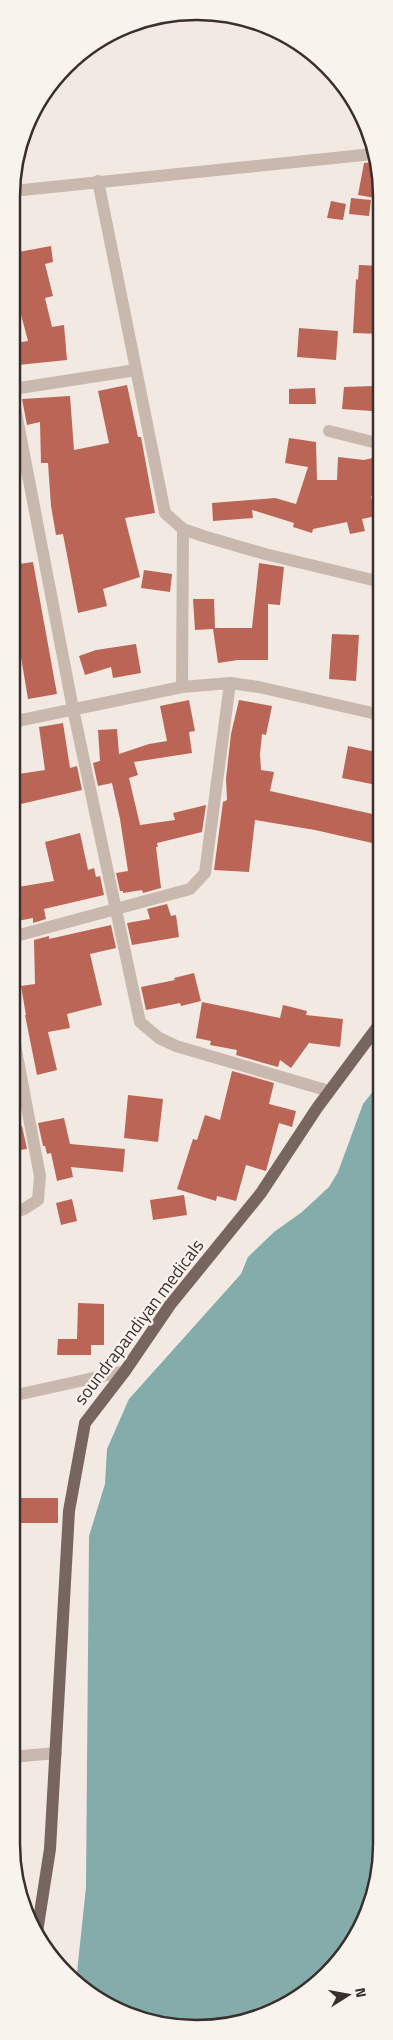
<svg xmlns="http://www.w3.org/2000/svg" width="393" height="2040" font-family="'Titillium Web',sans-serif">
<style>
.water{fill:#83acaa}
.building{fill:#bb6556}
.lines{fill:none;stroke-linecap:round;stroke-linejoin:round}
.minor{stroke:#c9b8ae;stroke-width:12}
.major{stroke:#79655f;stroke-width:12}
.labels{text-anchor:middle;stroke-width:4.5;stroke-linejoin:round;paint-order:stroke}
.street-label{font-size:18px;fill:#392f2c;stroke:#f9f3ee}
.rim{fill:none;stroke:#392f2c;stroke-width:2.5}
</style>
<rect width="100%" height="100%" fill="#f2e9e2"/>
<path class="water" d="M381,1081L380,1867L357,1936L318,1983L256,2019L185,2028L115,2010L76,1982L86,1887L89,1536L105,1484L107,1449L129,1399L241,1274L248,1257L274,1232L302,1212L329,1187L338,1172L363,1104Z"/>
<path class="building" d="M375,162L381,184V199L358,195L364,163Z
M351,198L371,200L369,216L349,214Z
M331,201L346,204L343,220L327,218Z
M51,246L53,262L45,264L53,296L45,298L52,327L64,325L67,360L18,365L15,343L28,341L19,307L13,309V253Z
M359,265L381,266V334L353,333L356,279L358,280Z
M299,328L338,331L336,360L297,357Z
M127,385L138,437H141L155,513L125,518L140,577L103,589L107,606L78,613L63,534L56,535L51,506L48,463H41L40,422L27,425L22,399L70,396L74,450L109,443L98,391Z
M374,386L372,411L342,409L344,387Z
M315,388L316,404H289V389Z
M289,438L316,442L317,480H337L338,457L364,460L381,456V493L371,496L376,516L362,519L365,531L350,534L347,522L313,529L312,533L293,527L294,523L252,510L253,518L213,521L212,503L275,498L296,504L308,467L285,463Z
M33,562L57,694L28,699L21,657H19L12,620V565Z
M259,563L284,567L280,605L268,604V660H238L218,663L213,629L195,630L193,599H214L215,628H252Z
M144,570L172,574L170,592L141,588Z
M332,634L359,635L356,681L329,679Z
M136,644L141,673L113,678L111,667L85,675L79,656L96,650Z
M189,700L195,731L189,732L192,753L134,762L138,775L129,778L140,825L175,820L173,813L206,805L202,832L157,843L158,847H156L161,888L143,893L142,890L123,893V891H120L116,873L128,871L120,819L112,783L98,786L93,763L100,761L98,730L117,729L119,754L149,744L167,741L160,706Z
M239,700L272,706L266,735L262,734L260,754L261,770L274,772L270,791L381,816V845L315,830L255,820L249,872L214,870L223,802L227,800L226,779L231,734Z
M63,723L70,768L77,766L82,790L12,806V775L45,770L39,727Z
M348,746L381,753V786L342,778Z
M80,833L88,870L94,868L96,877L100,876L104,895L44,909L46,919L33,923V918L12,922V888L54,881L45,842Z
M167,904L171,916L176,915L179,937L132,945L127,923L150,919L147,909Z
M111,925L116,948L90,954L102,1005L67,1014L70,1028L48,1032L57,1070L37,1075L25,1015H26L21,986L35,984L34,940L49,936V939Z
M194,973L201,1001L181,1006L180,1003L146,1010L141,987L175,980L174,978Z
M202,1002L280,1018L283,1005L307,1011L306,1015L343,1019L340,1047L309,1043L291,1068L280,1060L278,1067L236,1055L237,1050L210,1045L211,1041L196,1038Z
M232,1071L274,1083L269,1104L296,1111L292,1127L279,1123L266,1171L246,1165L236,1201L217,1196L216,1201L177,1189L193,1139L197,1140L205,1115L220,1120Z
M128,1095L163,1099L158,1142L124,1138Z
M64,1118L70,1144L125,1149L123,1172L71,1167L73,1177L57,1181L51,1153L47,1154L45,1146H43L38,1123Z
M22,1126L27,1149L12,1151V1128Z
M184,1195L187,1215L153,1220L150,1200Z
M72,1199L77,1221L61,1225L56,1203Z
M78,1303L104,1304V1345H91V1355H57L58,1339H77Z
M16,1498H58V1523H16Z"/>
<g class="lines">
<path class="minor" d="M98,181L165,513L183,529L203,536L265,554L381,582
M13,191L373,154
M13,389L136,370
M13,397L73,709L140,1022L159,1038L176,1046L329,1091
M329,431L381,444
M182,687L183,529
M12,722L182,687L230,683L259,687L381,715
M12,937L190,889L205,873L230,683
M12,1213L24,1209L38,1200L40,1176L12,1029
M12,1396L125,1371
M11,1757L56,1753"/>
<path class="major" d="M37,1932L50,1849L69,1511L85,1423L125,1371L170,1305L261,1193L317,1108L381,1022"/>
</g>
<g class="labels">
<g class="street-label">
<text transform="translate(139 1322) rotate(-53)" y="6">soundrapandiyan medicals</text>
</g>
</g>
<path d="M0 0H393V2040H0ZM196 20H197A176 176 0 0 1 373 196V1844A176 176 0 0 1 197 2020H196A176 176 0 0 1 20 1844V196A176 176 0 0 1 196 20Z" fill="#f9f3ee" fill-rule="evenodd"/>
<path class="rim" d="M196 20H197A176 176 0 0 1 373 196V1844A176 176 0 0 1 197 2020H196A176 176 0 0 1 20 1844V196A176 176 0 0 1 196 20Z"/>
<g transform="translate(348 1995) rotate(79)" stroke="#f9f3ee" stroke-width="4" paint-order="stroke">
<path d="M0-4L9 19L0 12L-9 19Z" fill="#392f2c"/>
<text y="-8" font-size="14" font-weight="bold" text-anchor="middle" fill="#392f2c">N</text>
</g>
</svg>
